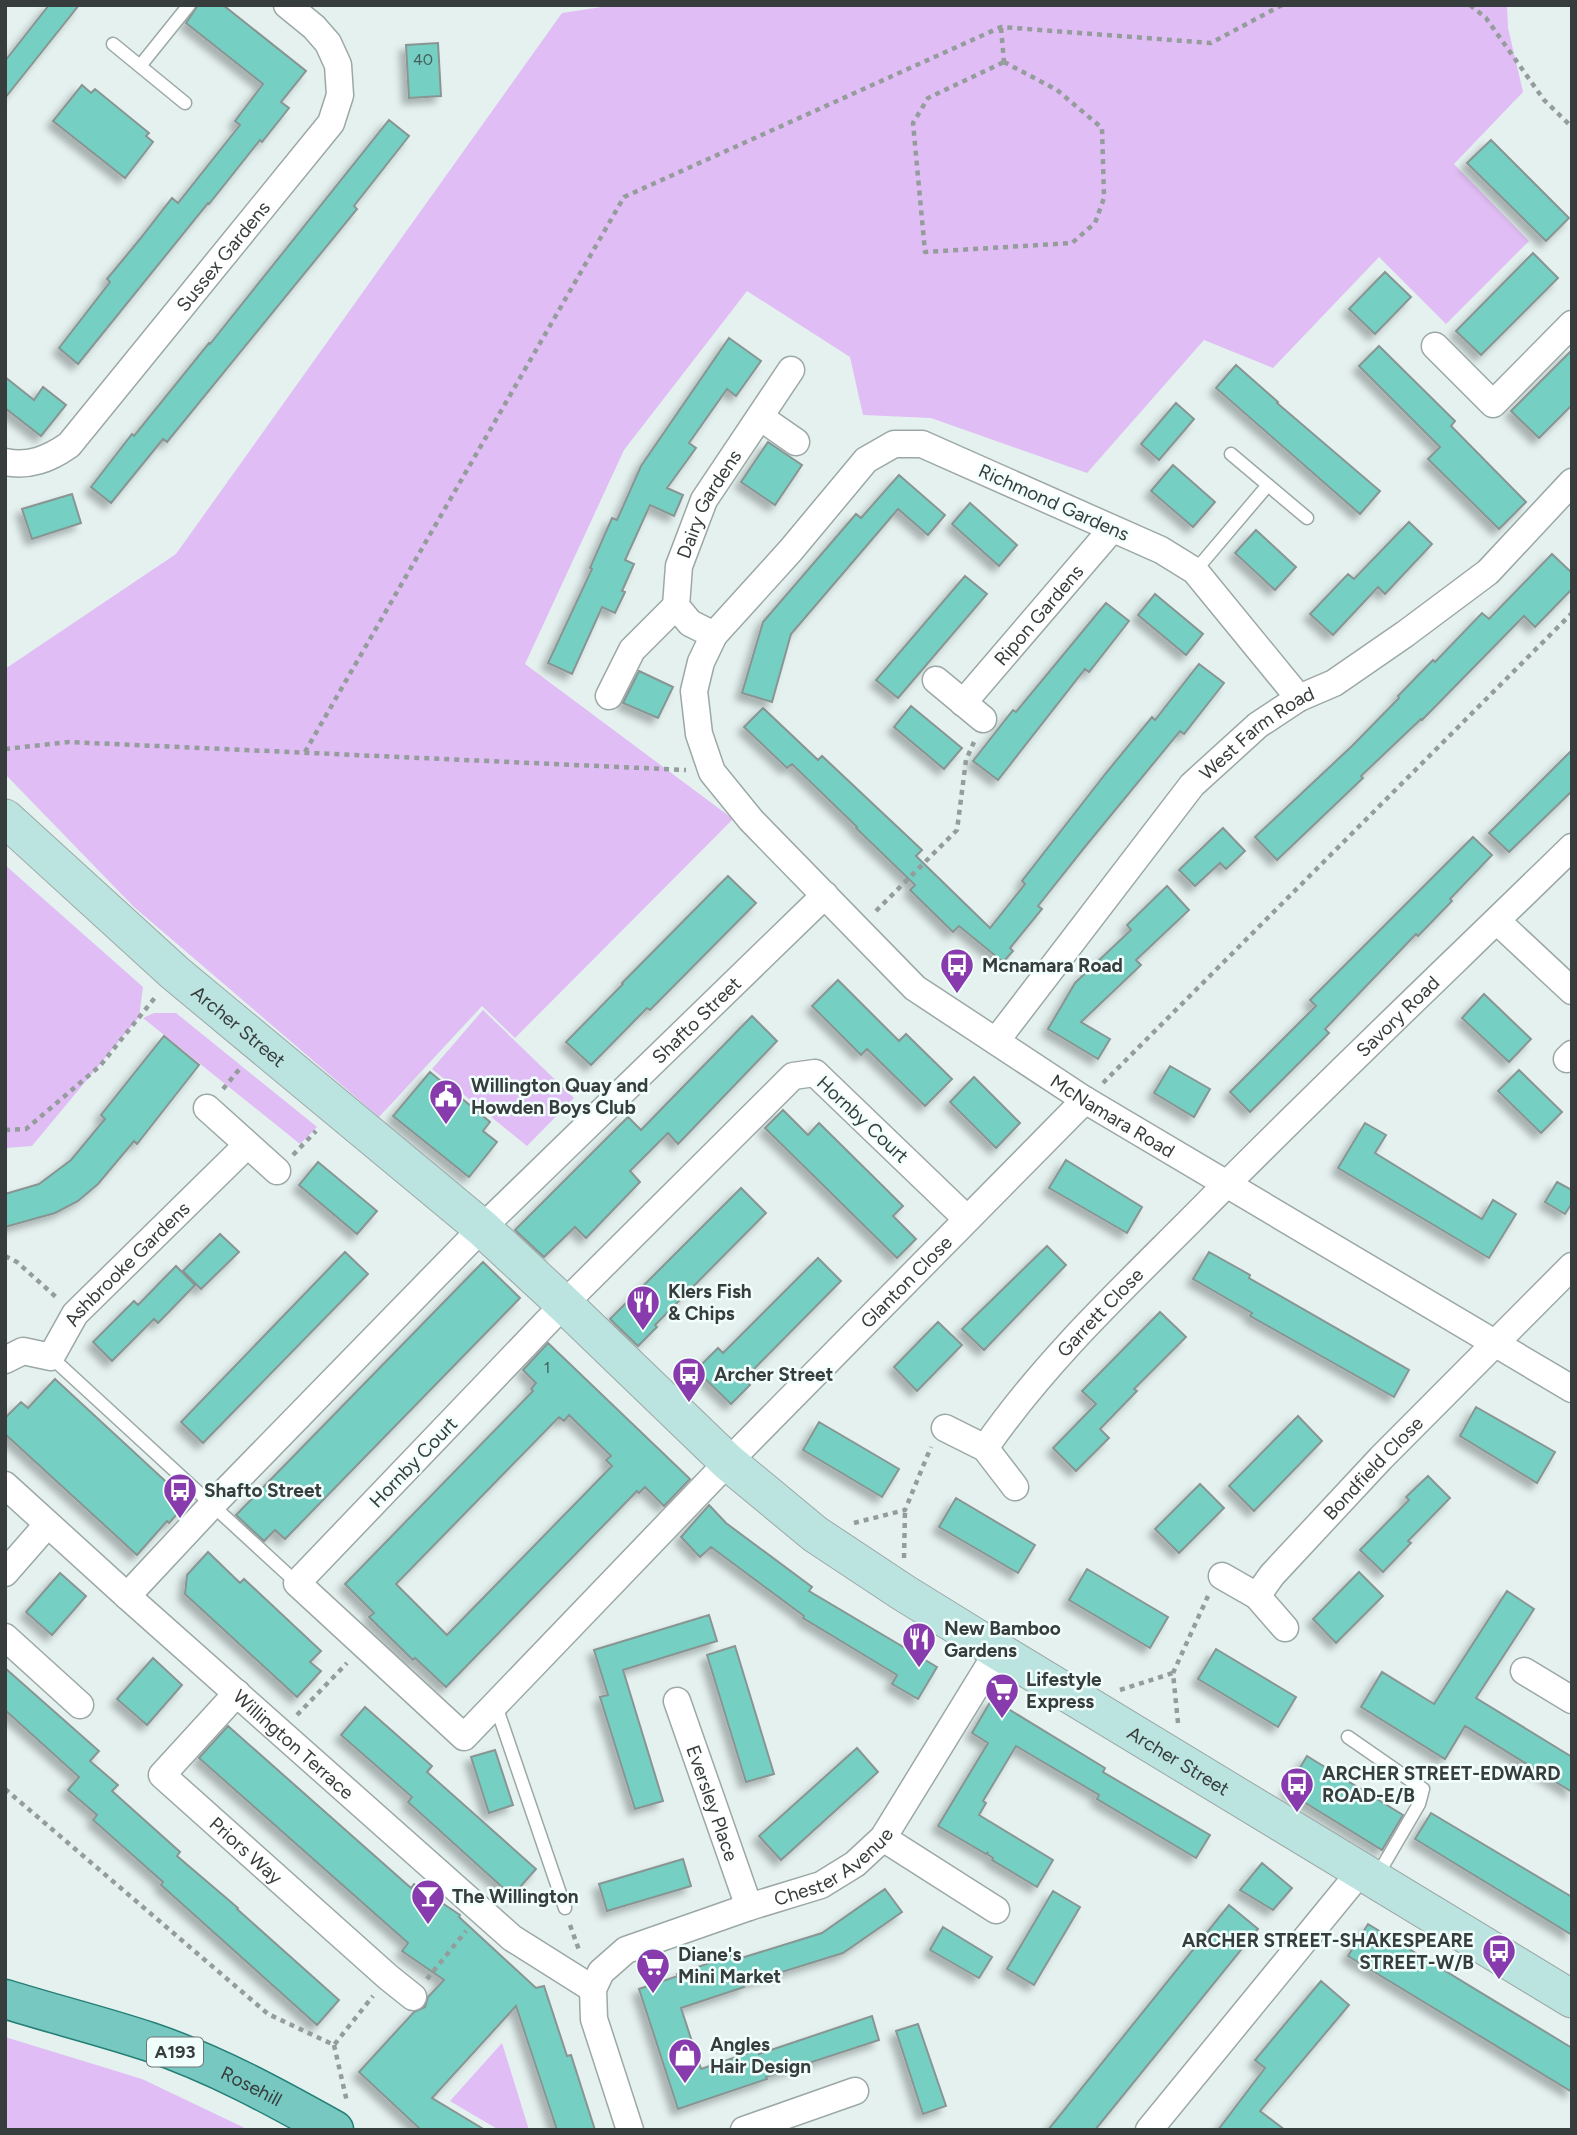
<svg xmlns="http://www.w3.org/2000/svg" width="1577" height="2135" font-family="Figtree,sans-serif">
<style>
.green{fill:#e0bdf4}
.building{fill:#75cfc3;stroke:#899593;stroke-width:2;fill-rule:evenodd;filter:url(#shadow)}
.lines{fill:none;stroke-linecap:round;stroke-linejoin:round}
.service-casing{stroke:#9ca8a6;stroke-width:15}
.minor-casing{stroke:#9ca8a6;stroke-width:29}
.secondary-casing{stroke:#9ca8a6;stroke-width:39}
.primary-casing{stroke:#267f76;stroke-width:41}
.path{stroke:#949d9c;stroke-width:4.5;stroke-dasharray:5 5;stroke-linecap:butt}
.service{stroke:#fff;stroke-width:12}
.minor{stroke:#fff;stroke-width:26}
.secondary{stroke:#bbe3e0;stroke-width:37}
.primary{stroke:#77c8c0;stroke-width:38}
.labels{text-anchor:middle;stroke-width:5;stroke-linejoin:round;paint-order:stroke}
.number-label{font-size:16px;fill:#46615e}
.shield{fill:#f1fffc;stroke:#6f7676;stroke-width:2}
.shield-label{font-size:18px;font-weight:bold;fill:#373c3c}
.street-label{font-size:19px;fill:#373c3c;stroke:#f1fffc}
.poi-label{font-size:19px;font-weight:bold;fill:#373c3c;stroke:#f1fffc;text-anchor:start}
</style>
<defs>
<filter id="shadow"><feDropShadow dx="-6" dy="6" stdDeviation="3.5" flood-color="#0004"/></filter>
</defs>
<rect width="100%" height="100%" fill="#e4f1ef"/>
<path class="green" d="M615,5H1507L1508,28L1523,92L1454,164L1529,241L1446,324L1379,257L1273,368L1204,340L1087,473L931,418L863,415L850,357L747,291L624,450L525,664L733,819L515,1038L482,1006L379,1117L134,907L5,774V669L176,554L562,13Z
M5,865L143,987L139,1017L32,1146L5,1148Z
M483,1010L574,1098L527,1146L432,1069Z
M154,1013H176L317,1127L300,1144L143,1018Z
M5,2037L142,2079L249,2130H5Z
M502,2043L529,2130H499L450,2101Z"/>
<path class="building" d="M49,5H79L5,98V61Z
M198,5H223L306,71L281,102L289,108L262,142L260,140L209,204L208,203L78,364L59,348L110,282L107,279L140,239L172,198L178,203L240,125L235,121L263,84L186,23Z
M438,43L441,96L409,98L406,45Z
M82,85L91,93L95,89L149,133L146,136L153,142L125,178L53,121Z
M389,120L409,136L354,206L357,209L167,442L163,439L111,503L91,487L132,434L134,436L209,343L210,344Z
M1491,140L1569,218L1546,241L1467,163Z
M1533,253L1558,278L1481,355L1456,331Z
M1385,272L1411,297L1375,334L1349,309Z
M729,338L761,361L736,396L727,389L689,443L696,448L667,488L683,495L674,516L650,505L625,560L634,564L622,591L625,592L615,613L602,607L572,674L548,663L592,569L590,568L612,518L617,520L641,466Z
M1379,346L1455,421L1451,426L1526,502L1499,529L1428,459L1440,447L1359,366Z
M1572,350V405L1539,438L1511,411Z
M1236,365L1278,402L1277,403L1380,491L1360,514L1216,388Z
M5,377L34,400L43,387L66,405L41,436L5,408Z
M1176,403L1194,419L1159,460L1141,444Z
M768,442L802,465L775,505L741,482Z
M1173,465L1215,502L1193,527L1151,491Z
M899,475L945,515L928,535L898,509L791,634L772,702L742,693L763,622L856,514L861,518Z
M72,494L81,523L32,539L22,509Z
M970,503L1017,545L999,566L952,524Z
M1409,522L1432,544L1385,594L1378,587L1333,635L1310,614L1348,574L1354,579Z
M1256,530L1296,567L1275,590L1235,553Z
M1552,554L1572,573V589L1535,627L1524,616L1422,720L1421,719L1361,776L1363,778L1277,860L1255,837L1352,746L1399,698L1398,696L1433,660L1435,662L1482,613L1489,619Z
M965,576L987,594L898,698L876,680Z
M1155,594L1203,634L1186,655L1138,615Z
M1106,603L1129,621L1089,672L1085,669L998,780L973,761L1013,710L1016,712Z
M1199,664L1224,683L1184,734L1180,731L1084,848L1038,906L1042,909L1010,948L1013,951L1003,962L959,926L953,932L910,890L915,885L856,828L857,827L792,764L787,768L744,727L763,708L818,760L822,756L922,850L916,856L990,928L1025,884L1022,881L1106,773L1152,717L1155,720Z
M639,671L673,687L658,718L623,703Z
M911,706L962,748L944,769L894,727Z
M1572,750V791L1509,852L1489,833Z
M1223,828L1245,851L1226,869L1220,863L1195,886L1179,870Z
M1473,837L1492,855L1450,899L1452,901L1418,936L1416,934L1325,1029L1329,1033L1250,1112L1230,1092L1316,1006L1310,1000Z
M728,876L756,903L650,1010L647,1008L591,1065L566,1042L623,984L622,983Z
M1167,886L1189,910L1136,960L1141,965L1081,1022L1110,1039L1098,1059L1048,1029L1075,983L1131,930L1127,925Z
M838,980L899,1041L906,1034L952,1079L925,1106L867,1049L861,1055L812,1006Z
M1484,994L1531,1039L1509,1062L1462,1018Z
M752,1016L777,1041L678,1144L668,1133L630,1171L640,1182L586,1238L575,1227L544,1257L515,1230L628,1117L641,1130Z
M164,1036L199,1065L137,1144L134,1141L98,1184L78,1201L55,1213L5,1227V1194L39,1184L71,1160L105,1119L101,1115Z
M1170,1066L1210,1089L1194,1117L1154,1093Z
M1519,1070L1562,1112L1541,1133L1498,1091Z
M430,1072L490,1122L483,1131L497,1142L469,1177L393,1116Z
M974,1077L1020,1123L996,1148L950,1102Z
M783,1110L808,1135L819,1123L903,1206L893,1216L916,1239L897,1258L765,1128Z
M1365,1123L1386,1135L1375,1153L1482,1219L1493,1200L1516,1214L1489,1258L1338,1168Z
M1066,1160L1142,1207L1127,1233L1049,1188Z
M318,1162L377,1211L357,1234L299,1185Z
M1557,1182L1572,1190V1203L1565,1214L1545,1202Z
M741,1188L766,1213L655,1325L657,1327L638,1346L610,1319Z
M220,1234L239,1252L201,1289L183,1271Z
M1047,1246L1066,1265L984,1350L962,1329Z
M345,1252L368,1274L203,1443L181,1422Z
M1209,1252L1250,1275L1249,1278L1409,1370L1394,1397L1250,1316L1252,1313L1193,1279Z
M818,1258L841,1281L744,1379L750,1385L731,1404L696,1370L718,1348L723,1353Z
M483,1262L520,1298L285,1539L275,1530L264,1541L236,1515Z
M176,1266L195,1285L158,1323L154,1319L112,1361L93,1342L134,1301L138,1305Z
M1160,1312L1186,1337L1134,1389L1137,1391L1100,1429L1109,1438L1076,1471L1053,1448L1096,1404L1082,1391Z
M938,1322L962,1345L917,1391L894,1367Z
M548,1343L690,1479L664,1506L645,1487L639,1493L637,1491L446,1687L415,1658L413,1660L369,1617L374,1613L345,1584L533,1391L531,1389L536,1383L523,1370ZM569,1415L611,1456L606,1460L612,1466L447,1635L396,1584L559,1417L564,1421Z
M55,1379L188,1502L169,1523L167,1521L137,1555L5,1434V1418L21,1402L28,1408Z
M1476,1407L1555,1452L1537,1483L1460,1436Z
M1298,1416L1322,1441L1254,1511L1229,1486Z
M819,1422L899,1469L882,1497L803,1450Z
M1428,1476L1450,1498L1408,1541L1411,1543L1383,1572L1360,1550L1409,1500L1406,1497Z
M1200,1484L1224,1508L1179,1553L1155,1529Z
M956,1498L1035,1545L1018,1573L939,1527Z
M709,1505L726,1523L812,1587L809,1591L937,1667L918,1699L892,1684L897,1675L803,1618L804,1616L711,1547L700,1557L681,1537Z
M208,1552L240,1583L244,1579L321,1651L310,1662L321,1671L297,1697L185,1594L187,1575Z
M1087,1569L1168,1617L1150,1648L1069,1600Z
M1359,1572L1383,1596L1336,1643L1313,1619Z
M60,1573L86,1596L52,1635L26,1612Z
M1507,1591L1534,1609L1476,1698L1572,1757V1792L1465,1726L1445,1759L1361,1707L1382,1672L1434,1704Z
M709,1615L717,1641L623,1670L663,1801L635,1809L600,1697L608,1695L594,1650Z
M735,1646L774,1774L746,1782L707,1655Z
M1216,1649L1296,1697L1278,1727L1198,1679Z
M153,1658L182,1685L147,1725L117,1699Z
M5,1668L99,1751L90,1761L118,1785L112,1791L180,1852L177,1856L238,1908L237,1909L339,2000L317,2025L161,1885L163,1882L93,1820L97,1815L68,1790L79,1777L5,1710Z
M992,1699L1105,1768L1103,1772L1210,1835L1196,1858L1097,1799L1099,1795L1016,1746L983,1801L986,1803L979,1815L1053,1860L1037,1887L992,1860L993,1858L987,1854L988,1852L986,1854L938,1826L988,1743L972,1733Z
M365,1707L432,1766L427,1772L536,1869L512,1896L408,1802L412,1797L341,1735Z
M228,1726L411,1888L414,1884L460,1915L459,1917L536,1988L544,1986L567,2056L571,2055L595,2130H557L516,2006L432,2098L485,2130H421L359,2072L414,2012L425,2007L428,1997L444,1980L402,1951L408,1943L199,1758Z
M857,1748L878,1772L781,1860L759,1836Z
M495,1750L513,1805L489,1813L471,1757Z
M1307,1756L1403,1815L1382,1850L1286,1791Z
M1431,1813L1572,1897V1935L1415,1839Z
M683,1859L691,1886L607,1911L599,1884Z
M1262,1863L1292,1888L1273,1910L1240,1890Z
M885,1889L902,1912L843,1953L743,1984L744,1987L681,2008L701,2069L757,2050L759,2054L872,2016L879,2040L766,2077L767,2079L678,2109L639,1989L678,1976L677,1974L733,1955L735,1960L822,1933Z
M1053,1891L1080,1907L1034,1985L1007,1969Z
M1229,1905L1258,1929L1095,2130H1048Z
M1368,1924L1572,2048V2092L1348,1956Z
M943,1927L992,1957L979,1978L930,1950Z
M1321,1981L1349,2005L1260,2111L1285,2130H1218L1265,2068L1255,2060Z
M918,2024L946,2106L923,2114L896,2031Z"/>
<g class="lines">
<g class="service-casing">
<path id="service" d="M113,44L185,103
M140,66L189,5
M1231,454L1307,518
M1195,571L1268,485
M51,1357L297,1583
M495,1703L565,1908
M1348,1737L1423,1789L1419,1804L1377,1876"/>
</g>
<g class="minor-casing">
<g id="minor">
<path d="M1435,346L1493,404L1572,324"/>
<path d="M760,417L796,442"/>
<path id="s1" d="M5,462C29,467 49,459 69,445L331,123L340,95L338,65L328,43L314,27L287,5"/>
<path id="s2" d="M714,635L690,623L676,606L679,566L704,500L791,370"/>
<path d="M936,680L983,719"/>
<path d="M609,696L632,650L676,606"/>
<path id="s3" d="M1299,698L1195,571L1161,550L922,444H894L866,460L791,550L714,635L701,662L694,691L699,734L712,772L751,820L915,988L1085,1100L1572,1389"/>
<path id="s4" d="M963,703L1112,529"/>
<path d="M1497,921L1572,991"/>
<path id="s5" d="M996,1041L1192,785L1258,725L1299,698L1334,683L1405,634L1488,572L1572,482"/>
<path d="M1567,1059L1572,1054"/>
<path d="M207,1108L277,1171"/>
<path id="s6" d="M967,1219L815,1073L793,1076L564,1304L297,1583L464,1737L728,1462L1085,1100"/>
<path id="s7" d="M5,1360L23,1351L51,1357L75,1314L247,1145"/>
<path d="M945,1428L985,1448L1015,1487"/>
<path id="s8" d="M985,1448C1043,1364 1118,1293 1190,1221C1315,1094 1444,972 1572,847"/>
<path id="s9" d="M5,1485L127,1596L512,1938L593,1989"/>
<path d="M5,1573L47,1525"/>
<path d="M1222,1576L1257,1596L1285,1628"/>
<path id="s10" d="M127,1596L212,1505L482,1228L825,895"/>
<path id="s11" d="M1257,1596L1272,1575L1381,1458L1572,1266"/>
<path d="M5,1637L80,1705"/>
<path d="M1524,1671L1572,1700"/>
<path id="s12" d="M237,1693L162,1775L388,1977L413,1997"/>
<path id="s13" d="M677,1701L749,1907"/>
<path d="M883,1838L996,1910"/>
<path id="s14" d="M630,2130L594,2019L593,1989L601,1972L626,1950L749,1907L821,1885L855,1864L883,1838L998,1651"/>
<path d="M744,2130L855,2091"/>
<path d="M1149,2130L1361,1871"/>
</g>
</g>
<g class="secondary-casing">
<g id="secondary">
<path id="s15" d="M5,818L175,973L482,1228L564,1304L728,1462L815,1534L904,1593L998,1651L1572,1999"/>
</g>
</g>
<g class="primary-casing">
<g id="primary">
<path id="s16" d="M5,1999C53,2014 102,2026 150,2042C215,2064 275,2097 334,2130"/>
</g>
</g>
<path class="path" d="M1470,5L1486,18L1544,100L1572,127
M1001,28L1004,62
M1004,62L1057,90L1102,128L1104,198L1095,223L1072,243L925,252L913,123L928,98Z
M5,749L69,742L686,770
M305,752L624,197L1001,27L1211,43L1282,5
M876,911L957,830L966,760L974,742
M1103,1083L1572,613
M223,1089L242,1066
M5,1130L26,1129L100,1066L157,995
M293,1155L316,1131
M5,1256L17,1262L56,1297
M854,1523L905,1510L931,1447
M904,1558L905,1510
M1120,1690L1173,1673
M297,1715L347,1663
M1178,1723L1173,1673L1208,1596
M5,1789L268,2014L334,2045L373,1996
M570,1925L579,1950
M427,1979L466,1931
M334,2045L347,2102"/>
<use href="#service" class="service"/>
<use href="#minor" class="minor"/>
<use href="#secondary" class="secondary"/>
<use href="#primary" class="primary"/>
</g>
<defs>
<g id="bus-pin" transform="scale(1.75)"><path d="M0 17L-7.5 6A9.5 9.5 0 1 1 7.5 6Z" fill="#883bac" stroke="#f1fffc"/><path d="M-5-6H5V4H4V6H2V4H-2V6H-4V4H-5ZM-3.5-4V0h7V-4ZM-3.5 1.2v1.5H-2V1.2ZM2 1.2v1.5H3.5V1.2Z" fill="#fff"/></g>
<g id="civic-pin" transform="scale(1.75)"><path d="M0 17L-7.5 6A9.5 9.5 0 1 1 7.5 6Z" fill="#883bac" stroke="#f1fffc"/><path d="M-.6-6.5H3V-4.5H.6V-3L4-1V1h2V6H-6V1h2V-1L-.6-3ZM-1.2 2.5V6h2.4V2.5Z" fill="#fff"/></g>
<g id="restaurant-pin" transform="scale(1.75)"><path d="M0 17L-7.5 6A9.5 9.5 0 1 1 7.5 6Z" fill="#883bac" stroke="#f1fffc"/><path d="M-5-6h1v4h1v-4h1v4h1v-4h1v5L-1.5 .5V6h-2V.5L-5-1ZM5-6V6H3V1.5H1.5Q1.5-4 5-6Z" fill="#fff"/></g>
<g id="supermarket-pin" transform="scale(1.75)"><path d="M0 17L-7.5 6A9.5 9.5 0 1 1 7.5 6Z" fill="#883bac" stroke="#f1fffc"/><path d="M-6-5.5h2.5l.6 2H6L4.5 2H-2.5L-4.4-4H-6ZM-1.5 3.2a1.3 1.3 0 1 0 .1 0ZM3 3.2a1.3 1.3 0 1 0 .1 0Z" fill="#fff"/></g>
<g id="bar-pin" transform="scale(1.75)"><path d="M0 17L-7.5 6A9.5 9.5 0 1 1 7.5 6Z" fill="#883bac" stroke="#f1fffc"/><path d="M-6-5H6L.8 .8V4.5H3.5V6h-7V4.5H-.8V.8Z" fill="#fff"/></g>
<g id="shop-pin" transform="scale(1.75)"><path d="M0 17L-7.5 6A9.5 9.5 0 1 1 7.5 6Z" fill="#883bac" stroke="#f1fffc"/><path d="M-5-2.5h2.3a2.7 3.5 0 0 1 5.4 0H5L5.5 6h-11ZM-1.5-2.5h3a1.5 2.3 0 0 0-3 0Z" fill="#fff"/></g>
</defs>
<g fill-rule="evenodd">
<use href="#bus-pin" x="957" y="965"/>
<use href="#civic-pin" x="446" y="1096"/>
<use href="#restaurant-pin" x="643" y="1302"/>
<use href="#bus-pin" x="689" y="1374"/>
<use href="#bus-pin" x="180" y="1490"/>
<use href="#restaurant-pin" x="919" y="1639"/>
<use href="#supermarket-pin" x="1002" y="1690"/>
<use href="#bus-pin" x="1297" y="1784"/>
<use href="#bar-pin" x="428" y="1896"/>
<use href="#bus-pin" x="1499" y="1951"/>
<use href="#supermarket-pin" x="653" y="1965"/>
<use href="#shop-pin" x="685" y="2055"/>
</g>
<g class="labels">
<g class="number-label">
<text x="423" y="65">40</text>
<text x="547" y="1373">1</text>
</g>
<rect class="shield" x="147" y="2037.5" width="56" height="29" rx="5"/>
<g class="shield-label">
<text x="175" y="2058">A193</text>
</g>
<g class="street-label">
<text dy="7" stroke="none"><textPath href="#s1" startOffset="312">Sussex Gardens</textPath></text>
<text transform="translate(1054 502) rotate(24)" y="7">Richmond Gardens</text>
<text dy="7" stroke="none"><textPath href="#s2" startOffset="158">Dairy Gardens</textPath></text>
<text dy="7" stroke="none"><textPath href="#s4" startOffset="116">Ripon Gardens</textPath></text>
<text dy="7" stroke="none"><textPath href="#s5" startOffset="406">West Farm Road</textPath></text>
<text dy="7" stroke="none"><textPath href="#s8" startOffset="598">Savory Road</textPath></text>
<text dy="7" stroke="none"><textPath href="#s10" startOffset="810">Shafto Street</textPath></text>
<text dy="7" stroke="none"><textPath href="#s15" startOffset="313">Archer Street</textPath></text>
<text dy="7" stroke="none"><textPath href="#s3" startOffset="1433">McNamara Road</textPath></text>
<text transform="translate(863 1119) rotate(43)" y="7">Hornby Court</text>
<text dy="7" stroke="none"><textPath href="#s7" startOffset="170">Ashbrooke Gardens</textPath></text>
<text dy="7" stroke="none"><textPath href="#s6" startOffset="1804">Glanton Close</textPath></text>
<text dy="7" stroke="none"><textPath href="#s8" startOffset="178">Garrett Close</textPath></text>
<text transform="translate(413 1462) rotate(-46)" y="7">Hornby Court</text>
<text dy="7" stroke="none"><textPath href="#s11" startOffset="173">Bondfield Close</textPath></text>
<text dy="7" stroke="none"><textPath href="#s9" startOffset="388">Willington Terrace</textPath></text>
<text dy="7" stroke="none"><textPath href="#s15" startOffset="1510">Archer Street</textPath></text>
<text dy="7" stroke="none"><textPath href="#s13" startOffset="108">Eversley Place</textPath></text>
<text dy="7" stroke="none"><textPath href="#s12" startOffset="224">Priors Way</textPath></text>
<text dy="7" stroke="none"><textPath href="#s14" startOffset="424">Chester Avenue</textPath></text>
<text dy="7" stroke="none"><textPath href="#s16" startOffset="262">Rosehill</textPath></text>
</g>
<g class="poi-label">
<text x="982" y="972">Mcnamara Road</text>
<text x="471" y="1092">Willington Quay and<tspan x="471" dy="22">Howden Boys Club</tspan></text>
<text x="668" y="1298">Klers Fish<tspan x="668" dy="22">&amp; Chips</tspan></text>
<text x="714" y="1381">Archer Street</text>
<text x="204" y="1497">Shafto Street</text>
<text x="944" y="1635">New Bamboo<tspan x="944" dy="22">Gardens</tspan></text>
<text x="1026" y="1686">Lifestyle<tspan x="1026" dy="22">Express</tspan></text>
<text x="1322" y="1780">ARCHER STREET-EDWARD<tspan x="1322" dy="22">ROAD-E/B</tspan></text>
<text x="452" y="1903">The Willington</text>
<text x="1474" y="1947" text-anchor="end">ARCHER STREET-SHAKESPEARE<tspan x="1474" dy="22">STREET-W/B</tspan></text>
<text x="678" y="1961">Diane's<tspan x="678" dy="22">Mini Market</tspan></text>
<text x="710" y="2051">Angles<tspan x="710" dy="22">Hair Design</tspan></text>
</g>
</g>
<rect width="1577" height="2135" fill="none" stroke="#373c3c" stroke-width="14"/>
</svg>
